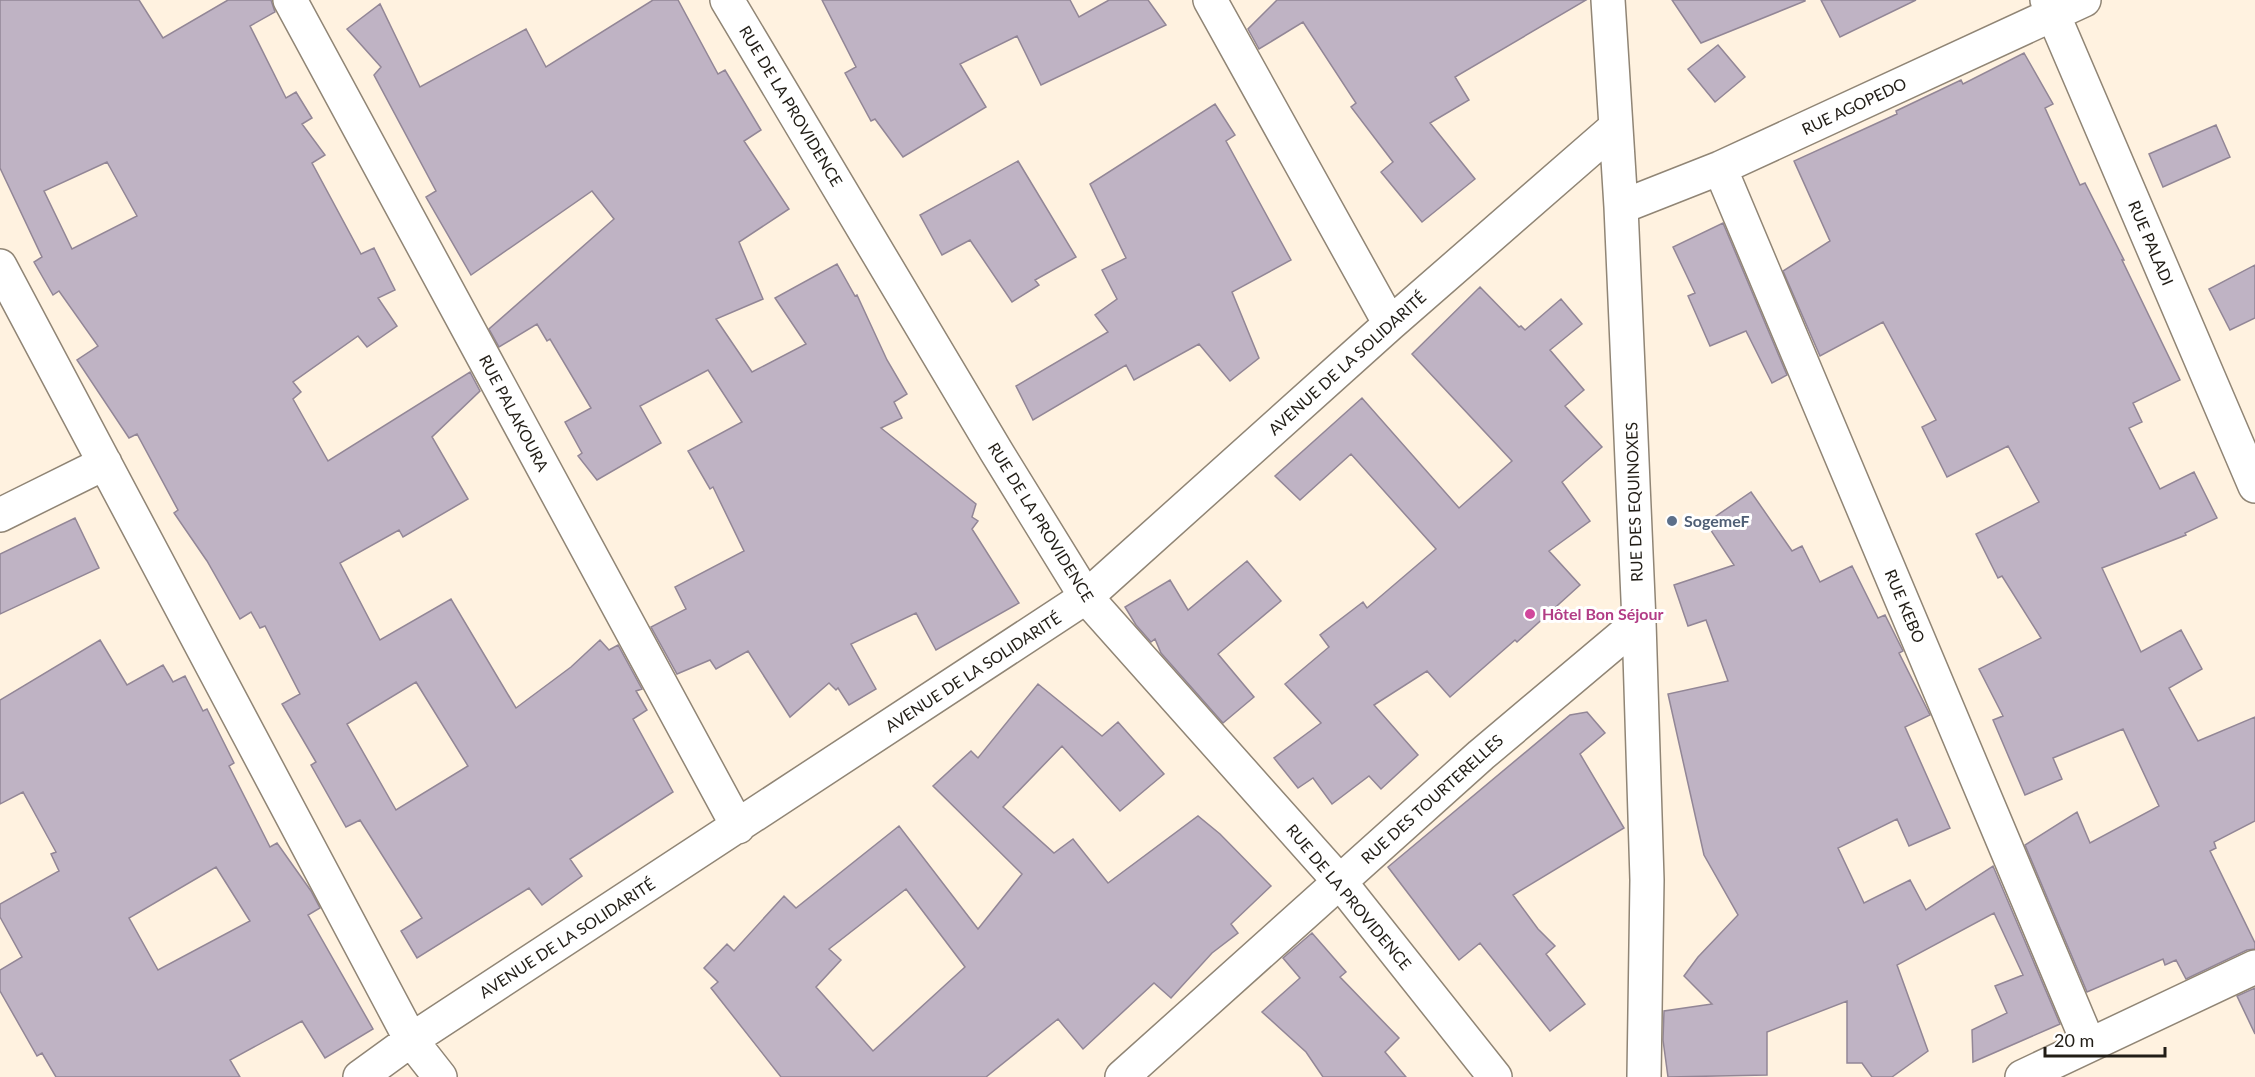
<svg xmlns="http://www.w3.org/2000/svg" width="2255" height="1077" font-family="Lato,sans-serif">
<style>
.building{fill:#bfb3c4;stroke:#928696;stroke-width:1.5;fill-rule:evenodd}
.lines{fill:none;stroke-linecap:round;stroke-linejoin:round}
.minor-casing{stroke:#908575;stroke-width:36}
.tertiary-casing{stroke:#908575;stroke-width:36}
.minor{stroke:#fff;stroke-width:33}
.tertiary{stroke:#fff;stroke-width:33}
.service-dot{fill:#5c6f8a;stroke:#fff;stroke-width:2}
.hotel-dot{fill:#d1479c;stroke:#fff;stroke-width:2}
.labels{text-anchor:middle;stroke-width:6;stroke-linejoin:round;paint-order:stroke}
.street-label{font-size:16px;fill:#211d16;stroke:#fff}
.service-label{font-size:16px;font-weight:bold;fill:#4e5e75;stroke:#fff;text-anchor:start}
.hotel-label{font-size:16px;font-weight:bold;fill:#b23c85;stroke:#fff;text-anchor:start}
</style>
<rect width="100%" height="100%" fill="#fff2e0"/>
<path class="building" d="M0,0H139L163,38L228,0H271L275,12L250,26L286,98L296,92L312,118L302,124L325,155L312,163L361,254L374,248L395,290L378,298L397,326L367,347L358,336L293,382L301,392L293,399L328,461L470,372L480,391L432,437L468,499L403,537L399,530L340,563L380,640L451,599L516,708L571,667L600,640L609,650L618,645L642,689L636,691L647,710L633,719L673,792L570,859L582,876L542,905L529,888L417,958L401,931L422,918L360,820L346,827L311,765L316,762L282,704L300,694L265,626L260,628L251,612L240,619L207,561L174,513L178,510L137,434L129,438L77,360L98,346L59,291L53,295L34,262L42,257L0,168ZM107,162L137,216L72,249L44,191ZM416,682L468,766L396,810L347,724Z
M653,0H678L718,74L725,70L761,130L744,141L789,209L739,242L763,299L716,319L752,372L806,344L775,298L837,264L855,296L857,295L887,360L907,394L894,402L902,418L881,428L976,504L972,517L978,521L972,529L1019,603L936,650L916,613L851,644L876,689L849,705L838,688L836,690L829,683L790,717L748,651L716,669L710,660L677,674L651,627L686,609L675,587L744,551L713,487L710,489L688,451L742,422L708,370L640,406L661,443L597,480L578,456L582,453L565,422L591,408L550,339L547,341L537,324L499,347L489,329L614,219L592,191L471,275L426,197L436,191L374,75L381,67L347,29L380,4L420,87L526,29L546,67Z
M822,0H1070L1079,17L1109,0H1148L1166,25L1041,85L1017,36L960,64L986,107L903,157L875,119L871,121L845,73L856,67Z
M1277,0H1586L1455,77L1469,100L1430,123L1475,179L1422,222L1381,172L1393,162L1351,107L1356,103L1303,22L1259,49L1248,29Z
M1672,0H1805V1L1701,43Z
M1821,0H1916L1840,37Z
M1718,45L1745,77L1715,102L1688,69Z
M2024,53L2053,104L2045,108L2080,185L2085,183L2124,260H2122L2180,380L2133,403L2142,422L2129,428L2160,489L2194,472L2217,518L2185,533L2186,535L2102,568L2141,652L2181,630L2202,669L2169,688L2198,741L2255,717V821L2214,842L2216,848L2210,851L2255,943V949L2247,950L2186,979L2176,960L2165,965L2163,959L2087,992L2025,845L2077,812L2090,843L2159,806L2123,729L2053,758L2062,779L2025,795L1993,720L2003,716L1979,669L2041,638L2002,576L1998,578L1976,534L2039,502L2008,446L1947,477L1922,427L1936,420L1883,322L1820,356L1783,271L1830,241L1794,161L1897,114L1896,111L1961,80L1963,84Z
M1215,104L1235,135L1226,141L1291,260L1232,292L1259,358L1230,381L1199,344L1134,380L1126,365L1033,420L1016,386L1108,332L1095,315L1117,299L1102,270L1126,258L1090,184Z
M2216,125L2230,157L2163,187L2149,154Z
M1018,161L1076,257L1035,280L1039,285L1012,302L970,240L942,255L920,215Z
M1723,223L1787,375L1772,383L1746,331L1710,346L1688,296L1695,293L1673,247Z
M2255,265V318L2230,330L2209,289Z
M1480,287L1519,327L1521,326L1525,330L1561,299L1582,324L1550,350L1584,390L1565,406L1602,447L1562,482L1590,521L1549,551L1580,585L1517,642L1515,640L1450,697L1427,671L1374,705L1418,755L1381,789L1369,776L1332,804L1313,778L1298,788L1274,758L1321,723L1285,684L1329,647L1320,635L1363,602L1367,608L1436,549L1351,454L1300,500L1275,476L1362,398L1459,508L1512,461L1412,354Z
M1751,492L1792,551L1802,546L1820,582L1852,566L1878,618L1885,615L1903,651L1899,653L1930,715L1905,727L1950,828L1909,846L1897,819L1838,848L1864,903L1910,880L1926,910L1993,866L2060,1024L1973,1062L1972,1030L2007,1013L1995,986L2023,975L1994,913L1897,965L1928,1051L1892,1077H1872L1862,1063H1847V1001L1767,1032V1075L1668,1077L1663,1040L1664,1011L1712,1004L1684,976L1698,957L1738,915L1704,855L1668,694L1728,681L1706,620L1688,626L1674,585L1734,565L1706,523Z
M75,518L99,568L0,614V554Z
M1247,561L1281,601L1218,654L1254,697L1223,723L1161,653L1155,639L1151,642L1136,625L1125,607L1170,580L1188,610Z
M100,640L127,685L163,665L173,682L185,676L203,711L207,709L234,763L229,766L270,847L277,843L311,891L320,908L308,915L373,1029L325,1058L302,1021L230,1060L240,1077H56L42,1053L37,1056L0,991V970L22,957L0,917V904L59,871L51,854L56,852L23,792L0,804V700ZM216,867L250,921L158,970L129,918Z
M1038,684L1102,736L1118,722L1164,774L1120,811L1062,746L1003,807L1054,853L1073,839L1108,883L1198,816L1220,834L1271,886L1231,924L1238,933L1212,953L1171,998L1154,983L1083,1049L1058,1019L986,1077H781L711,988L718,982L704,968L727,944L734,951L784,896L796,908L899,826L978,929L1022,874L933,786L971,751L978,758ZM906,889L965,967L873,1051L816,987L841,960L829,949Z
M1587,712L1605,733L1580,754L1624,828L1513,895L1538,929L1555,946L1546,954L1585,1004L1550,1031L1480,943L1459,960L1388,867L1570,715Z
M1312,933L1346,972L1340,977L1399,1038L1385,1052L1406,1077H1323L1306,1052L1262,1012L1300,978L1283,958Z
M2255,988V1034L2237,996Z"/>
<g class="lines">
<g class="minor-casing">
<path id="minor" d="M290,0L738,827
M1210,0L1390,324
M1608,0L1621,207L1639,622L1647,880L1644,1077
M2047,0L2255,486
M1720,168L2089,1045
M1621,207L1720,168L2084,0
M0,266L411,1040L440,1077
M0,515L105,463
M360,1077L411,1040L1086,597L1390,324L1616,127
M1122,1077L1481,755L1639,622
M2022,1077L2255,967"/>
</g>
<g class="tertiary-casing">
<path id="tertiary" d="M727,0L996,451L1086,597L1340,882L1495,1077"/>
</g>
<use href="#minor" class="minor"/>
<use href="#tertiary" class="tertiary"/>
</g>
<circle class="service-dot" cx="1672" cy="521" r="6"/>
<circle class="hotel-dot" cx="1530" cy="614" r="6"/>
<g class="labels">
<g class="street-label">
<text transform="translate(791 106) rotate(59)" y="6">RUE DE LA PROVIDENCE</text>
<text transform="translate(1854 106) rotate(-25)" y="6">RUE AGOPEDO</text>
<text transform="translate(2151 243) rotate(67)" y="6">RUE PALADI</text>
<text transform="translate(1347 363) rotate(-42)" y="6">AVENUE DE LA SOLIDARITÉ</text>
<text transform="translate(514 413) rotate(62)" y="6">RUE PALAKOURA</text>
<text transform="translate(1634 502) rotate(-92)" y="6">RUE DES EQUINOXES</text>
<text transform="translate(1041 522) rotate(58)" y="6">RUE DE LA PROVIDENCE</text>
<text transform="translate(1905 606) rotate(67)" y="6">RUE KEBO</text>
<text transform="translate(973 672) rotate(-33)" y="6">AVENUE DE LA SOLIDARITÉ</text>
<text transform="translate(1432 799) rotate(-42)" y="6">RUE DES TOURTERELLES</text>
<text transform="translate(1349 897) rotate(50)" y="6">RUE DE LA PROVIDENCE</text>
<text transform="translate(567 938) rotate(-33)" y="6">AVENUE DE LA SOLIDARITÉ</text>
</g>
<g class="service-label">
<text x="1684" y="527">SogemeF</text>
</g>
<g class="hotel-label">
<text x="1542" y="620">Hôtel Bon Séjour</text>
</g>
</g>
<path d="M2045 1047v9h120v-9" fill="none" stroke="#211d16" stroke-width="3"/>
<text x="2054" y="1047" font-size="18" fill="#211d16" stroke="#ffffff" stroke-width="4.5" paint-order="stroke">20 m</text>
</svg>
